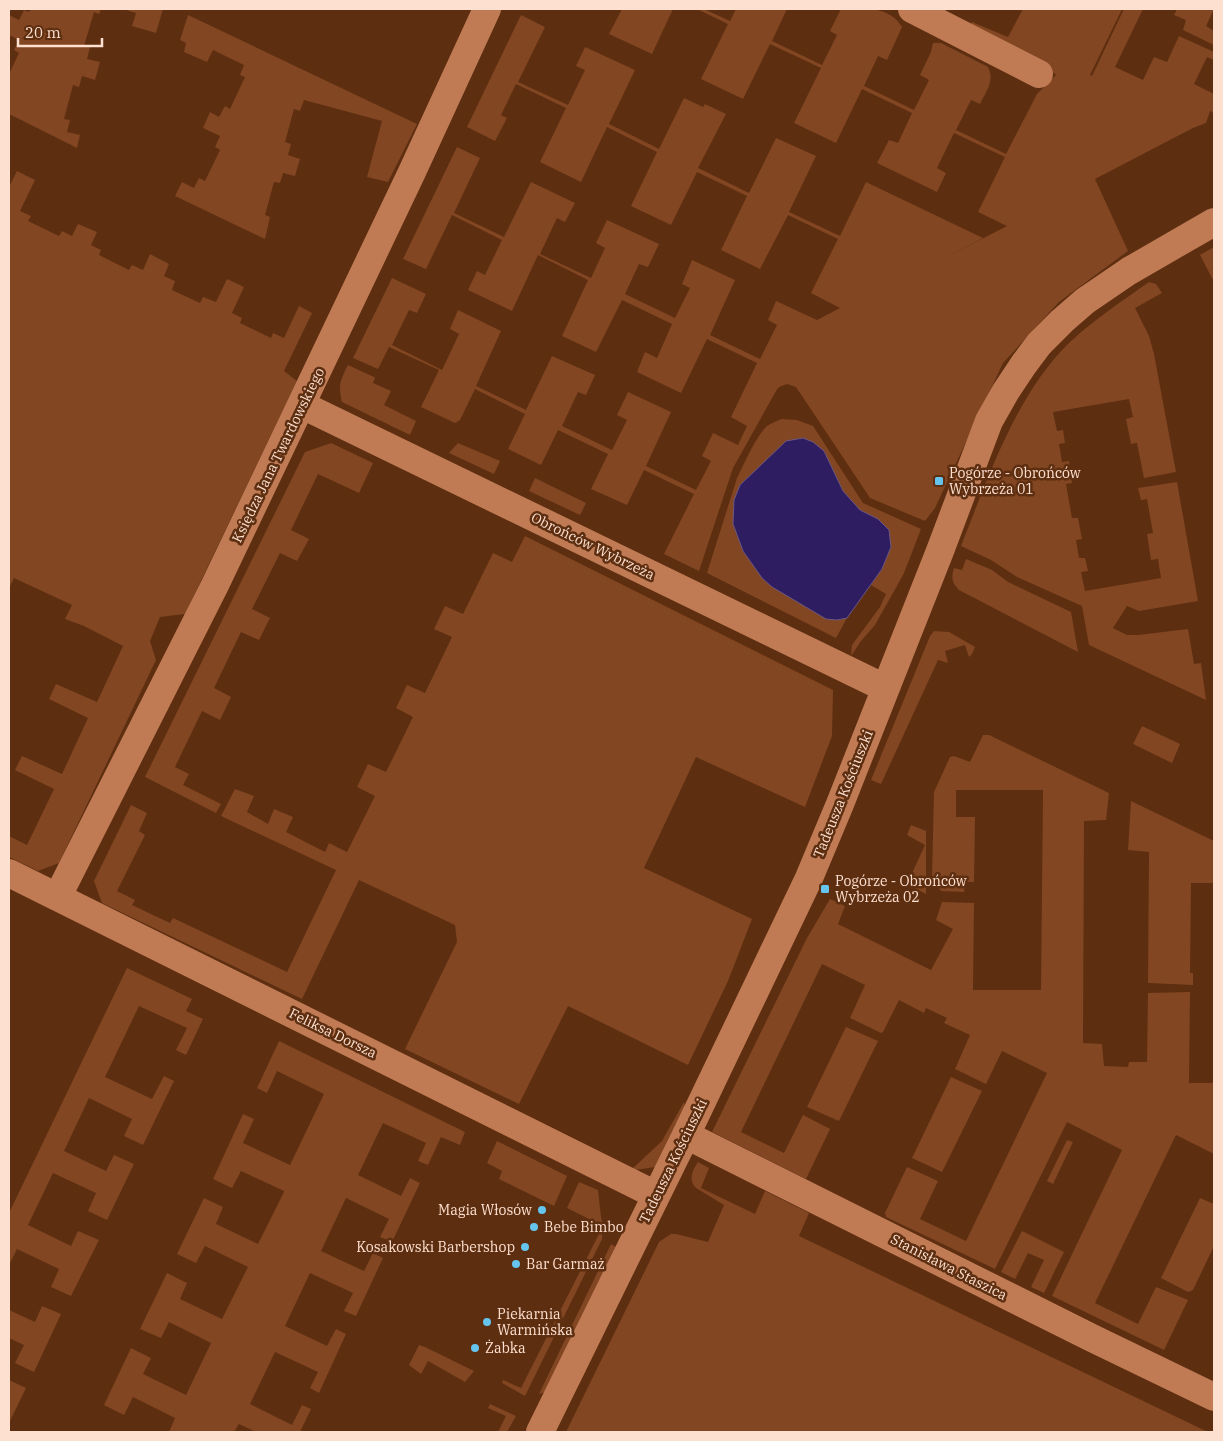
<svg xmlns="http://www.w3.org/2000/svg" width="1223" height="1441" font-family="'IBM Plex Serif',serif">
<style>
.green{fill:#824622}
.water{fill:#2e1d60;stroke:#6c5882}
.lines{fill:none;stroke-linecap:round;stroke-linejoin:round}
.minor{stroke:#c07b55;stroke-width:28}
.poi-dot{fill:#65c5ef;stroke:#5d2e10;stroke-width:2}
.labels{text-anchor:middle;stroke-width:5;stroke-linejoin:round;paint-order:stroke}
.street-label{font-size:14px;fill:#fee0d0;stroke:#5d2e10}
.poi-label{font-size:14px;fill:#fee0d0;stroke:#5d2e10;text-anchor:start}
</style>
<rect width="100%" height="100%" fill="#5d2e10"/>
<path class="green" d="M31,9H101L99,14L94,12L84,46L90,47L87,59L100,62L95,80L82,76L79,87L73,85L64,119L70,120L67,132L80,135L77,148L9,114V74L19,53L14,50L19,40L9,35V15L19,20L24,10L29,12Z
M123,9H163L156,33L132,26L136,13Z
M622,9H673L652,54L609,34Z
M697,9H704L730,21L736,9H787L772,41L822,65L837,35L830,31L841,9C864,9 889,5 902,27L887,60L878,56L864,86L914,110L929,80L920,75L931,52L933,43H941L988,67C995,81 986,92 980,104L971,100L956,130L1006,154L1037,94L1056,75L1053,72L1007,47L970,24L972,22L1008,37L1023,9H1122L1090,75L1092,76L1124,9H1143L1115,67L1143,80L1154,57L1167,62L1179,36L1214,52V60L1207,57L1194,84L1214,94V113L1210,111L1206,123L1193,128L1095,179L1128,251L1059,302L1003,363L935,508L925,521L870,498L796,387L787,384L779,387L776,391L733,468L699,571L664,554L694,494L644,470L627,505L591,489L608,454L558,430L541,465L508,449L525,414L475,389L460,420L455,423L421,407L439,370L389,347L378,369L353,358L392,278L426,294L417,313L409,310L392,345L442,370L459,334L450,329L458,310L501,331L476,386L526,410L552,356L595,375L586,395L578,392L562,426L612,450L627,420L617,415L628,392L671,412L646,466L696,490L711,461L702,456L713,433L738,445L747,426L731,417L757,363L707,339L681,393L637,372L645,352L657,358L672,324L622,300L596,352L562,336L588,280L538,255L512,311L468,290L477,271L485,275L502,240L452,215L426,269L403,259L457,147L480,158L454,213L504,237L531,182L575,203L565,222L557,218L540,254L591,278L605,248L596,243L607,220L659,244L648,267L639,264L625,294L675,318L690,288L682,284L692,260L735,280L710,335L760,359L777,325L768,320L776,301L817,320L840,308L811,293L838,239L788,215L760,269L721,250L747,196L697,172L671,225L631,206L657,152L607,127L581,182L540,162L566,108L516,84L501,115L507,118L495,141L467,127L521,15L545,27L518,82L568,105L585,70L576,66L585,47L635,70L609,124L659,149L684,98L703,107L705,104L726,114L698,168L749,193L776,138L816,156L789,212L840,236L866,182L983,238L945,258L1007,226L978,212L1005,157L954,133L937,168L946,173L937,192L877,163L889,140L898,143L912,113L862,89L836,143L794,123L821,68L770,44L743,99L701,79L728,24Z
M1177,9H1214L1206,26L1214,31V45L1183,30L1186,20L1174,15Z
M188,15L417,124L388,182L367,177L382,121L304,100L300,111L294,109L285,142L291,144L288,155L300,159L295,176L283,173L280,183L274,182L265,215L270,217L265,239L175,196L182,182L194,188L199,178L205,181L220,150L215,147L220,136L203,128L210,112L219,117L225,106L230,109L245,77L240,75L244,65L213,50L207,62L184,52L186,43L180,40Z
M17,171L35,180L20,211L31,216L28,221L59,236L62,231L72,236L78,224L97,232L91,245L101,250L99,255L129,270L132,265L143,270L150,254L169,264L164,276L175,281L172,290L200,303L203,297L216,302L227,279L244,287L232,313L242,318L240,323L271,338L273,333L284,338L299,306L312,313L284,371L297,381L185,614L160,617L150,641L156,660L59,863L38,871L9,857V836L27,845L54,789L15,770L22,756L62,774L88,718L49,699L56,684L97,702L123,646L84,626L65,619L72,605L14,578L9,588V187Z
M1214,247V282L1200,255Z
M1149,282L1156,284L1162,293L1135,308L1149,336L1154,354L1176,472L1144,478L1137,443L1131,444L1126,419L1133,417L1129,399L1053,412L1057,431L1063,430L1065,443L1059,444L1062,462L1069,461L1072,483L1066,484L1072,518H1078L1082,539L1076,540L1079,558H1085L1088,571L1081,572L1085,591L1161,578L1158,559L1151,560L1147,534L1153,533L1147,499L1141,500L1138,488L1177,482L1198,601L1139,611L1127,606L1113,628L1127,635H1138L1188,629L1194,664L1201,663L1206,700L1089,645L1082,606L1017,577L991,560L961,546C988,478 1016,394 1070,342C1095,319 1122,301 1149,282Z
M348,365L374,377L375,378L373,383L391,391L384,405L416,421L410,435L342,402C338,385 340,381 348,365Z
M782,419L797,420L813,426L863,503L921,529L904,573L898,584L875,625L861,641L851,656L852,645L880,607L886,594L871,585L882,569L878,519L860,511L843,491L824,451L813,442L733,525L743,551L762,578L837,620L847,618L836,638L707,573L737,478C744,464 756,436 767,426C771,423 777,421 782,419Z
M331,443L373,463L359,493L318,474L291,530L309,539L297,561L280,553L252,609L270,618L259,640L241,632L214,688L231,697L220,720L202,711L175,767L189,774L183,785L221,804L216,813L145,777L305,452Z
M458,443L500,461L494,474L449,453Z
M535,478L586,503L580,515L529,491Z
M525,536L833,690L832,736L805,807L696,757L644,868L752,919L728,981L688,1065L568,1006L519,1104L405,1049L457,942L455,925L359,880L302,999L102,903L94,881L131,805L147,813L139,831L145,835L117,891L135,900L132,905L170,923L173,918L287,972L336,870L221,816L235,789L254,796L247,812L268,824L274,809L293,817L286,832L325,852L329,843L347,852L375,796L357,787L368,764L386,772L413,717L396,708L407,685L425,693L452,637L434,629L445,606L463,614L493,553L512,562Z
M966,559L992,570L1008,582L1071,612L1078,652L959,590C952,583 951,578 954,568L962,570Z
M934,631L949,632L975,647L972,654L969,657L965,645L945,651L948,663L938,660L881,784L871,780L930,636Z
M1142,726L1180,744L1172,763L1133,744Z
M983,735H989L1109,793L1106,820L1084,821L1083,1043L1102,1044L1104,1066L1128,1067L1129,1062H1147L1148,993L1190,992L1189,1083H1214V1154L1176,1135L1095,1303L1138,1324L1156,1287L1188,1300L1164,1350L1052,1296L1122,1150L1067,1122L995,1269L886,1217L885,1213L907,1167L938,1181L920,1219L966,1241L1047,1073L1002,1051L986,1084L955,1069L970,1035L944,1023L947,1018L926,1008L924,1013L899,1000L883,1032L881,1033L850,1018L865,985L822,964L741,1132L784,1153L803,1115L830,1129L806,1179L712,1132L807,938L830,899L845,906L838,924L931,970L953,929L936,920L942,902L974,903L973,990H1041L1043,790H956V817H975L974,882H965L964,892L941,891L932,878L934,792L950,757L954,756L970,762Z
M1131,801L1214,841V883H1191L1190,973H1193V985L1148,983L1149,852L1128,850Z
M911,825L926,831V894L907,884L925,845L907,835Z
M127,968L192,999L186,1011L203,1019L186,1055L176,1050L187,1028L139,1006L105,1077L152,1099L164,1076L174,1081L143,1145L124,1136L132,1119L89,1098L64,1151L106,1171L114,1155L134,1164L107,1220L88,1211L96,1193L53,1173L28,1225L71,1246L78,1231L99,1240L71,1296L51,1287L59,1269L17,1249L9,1265V1213Z
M846,1027L878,1041L839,1121L807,1107Z
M279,1041L465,1132L460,1145L441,1137L428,1165L418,1161L426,1143L383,1123L358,1175L401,1196L410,1178L420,1183L392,1242L380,1237L389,1219L346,1198L321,1251L364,1271L373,1253L383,1258L356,1316L344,1311L353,1293L310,1273L285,1326L327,1346L336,1329L346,1334L319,1393L310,1388L318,1372L275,1352L250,1404L292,1425L302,1405L311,1409L300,1432H256L239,1424L234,1432H169L175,1418L133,1397L124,1415L104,1405L131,1348L151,1358L143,1374L186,1395L211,1343L169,1322L161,1338L140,1329L167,1273L187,1283L180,1299L222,1319L248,1267L205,1246L196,1263L177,1254L204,1198L223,1207L216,1224L258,1244L283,1194L284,1191L241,1171L232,1188L213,1179L243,1114L254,1119L243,1143L290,1165L324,1094L277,1071L267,1093L257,1088Z
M951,1077L982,1091L942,1172L912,1158Z
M684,1102L685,1107L659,1161L655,1167L635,1170L632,1169L662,1141Z
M1067,1140L1073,1142L1053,1184L1047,1181Z
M497,1141L567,1176L554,1206L499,1179L502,1171L487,1163Z
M698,1162L709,1168L701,1188L755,1214L765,1191L809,1213L799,1236L1208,1432H566L659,1242L671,1234H676L708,1242L724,1205L696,1188C688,1180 692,1171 698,1162Z
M579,1182L598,1190L601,1217L603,1226L567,1208Z
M1200,1198L1214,1204V1246L1193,1290L1188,1292L1161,1278Z
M1022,1231L1064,1252L1044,1293L1031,1287L1044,1260L1028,1253L1015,1279L1001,1272Z
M600,1232L602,1233V1239L525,1396L502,1383L503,1380L521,1388Z
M611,1244L616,1247L546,1392L539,1394Z
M42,1306L61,1314L34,1372L15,1363L24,1345L9,1338V1310L35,1322Z
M419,1345L425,1347L474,1371L465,1382L428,1361L421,1374L409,1365Z
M9,1380L26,1388L9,1423Z
M490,1404L516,1416L507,1432H498L506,1416L488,1408Z"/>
<path class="water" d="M803,438L813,442L824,451L843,491L860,510L878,519L889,530L891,547L882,569L847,618L837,620L826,619L772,587L762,578L743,551L733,524L734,500L740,485L786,441Z"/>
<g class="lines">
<path class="minor" d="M912,9L1039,74
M302,405L885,688
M9,873L656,1195
M58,896L215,585L412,172L487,9
M686,1135L1092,1338L1214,1397
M540,1432L686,1135L809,878L840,804L940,551L989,421L1006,391L1024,364L1039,344L1062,321L1085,301L1129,271L1214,222"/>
</g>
<g class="poi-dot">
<rect x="934" y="476" width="10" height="10" rx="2.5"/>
<rect x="820" y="884" width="10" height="10" rx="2.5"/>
<circle cx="542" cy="1210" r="5"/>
<circle cx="534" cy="1227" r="5"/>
<circle cx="525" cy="1247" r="5"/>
<circle cx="516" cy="1264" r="5"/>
<circle cx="487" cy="1322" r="5"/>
<circle cx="475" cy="1348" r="5"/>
</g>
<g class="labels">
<g class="street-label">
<text transform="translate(278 455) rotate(-64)" y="5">Księdza Jana Twardowskiego</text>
<text transform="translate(593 546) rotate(26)" y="5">Obrońców Wybrzeża</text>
<text transform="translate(843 794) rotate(-68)" y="5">Tadeusza Kościuszki</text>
<text transform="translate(333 1033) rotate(26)" y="5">Feliksa Dorsza</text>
<text transform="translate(673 1161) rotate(-64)" y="5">Tadeusza Kościuszki</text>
<text transform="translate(949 1267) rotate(27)" y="5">Stanisława Staszica</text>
</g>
<g class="poi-label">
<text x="949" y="478">Pogórze - Obrońców<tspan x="949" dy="16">Wybrzeża 01</tspan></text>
<text x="835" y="886">Pogórze - Obrońców<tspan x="835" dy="16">Wybrzeża 02</tspan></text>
<text x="532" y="1215" text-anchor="end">Magia Włosów</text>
<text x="544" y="1232">Bebe Bimbo</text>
<text x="515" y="1252" text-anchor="end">Kosakowski Barbershop</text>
<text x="526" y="1269">Bar Garmaż</text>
<text x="497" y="1319">Piekarnia<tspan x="497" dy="16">Warmińska</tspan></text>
<text x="485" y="1353">Żabka</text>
</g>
</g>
<rect width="1223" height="1441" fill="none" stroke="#fee0d0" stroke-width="20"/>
<path d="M18 38v8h84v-8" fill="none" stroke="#fee0d0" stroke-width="2.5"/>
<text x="25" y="38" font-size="15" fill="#fee0d0" stroke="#5d2e10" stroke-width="4" paint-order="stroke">20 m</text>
</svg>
